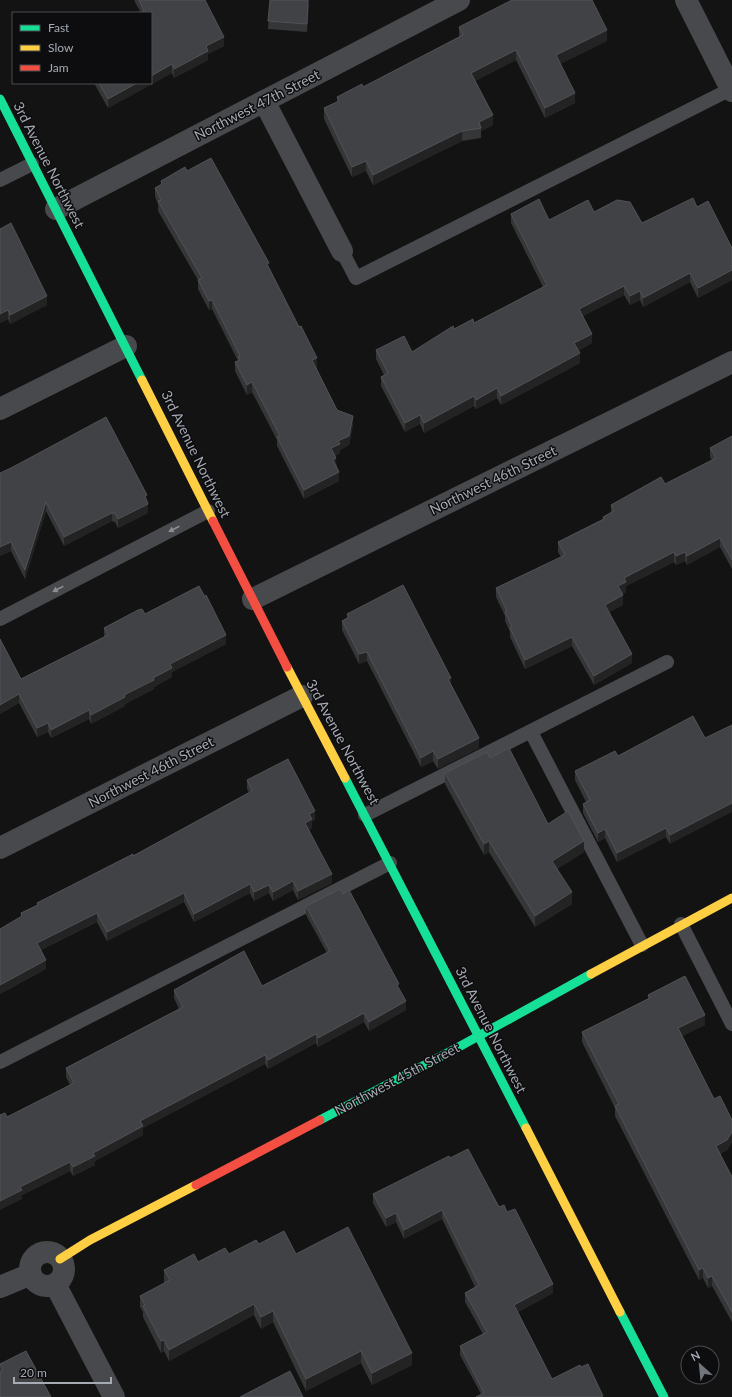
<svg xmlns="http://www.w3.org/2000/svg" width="732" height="1397" font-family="Lato,sans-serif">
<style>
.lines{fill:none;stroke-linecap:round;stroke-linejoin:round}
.lane{stroke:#47494c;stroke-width:14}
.street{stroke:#47494c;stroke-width:22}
.fast{stroke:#16e098;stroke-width:9}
.slow{stroke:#ffcf43;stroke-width:9}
.jam{stroke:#f24e42;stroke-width:9}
.wall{fill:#353637}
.shaded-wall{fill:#232323}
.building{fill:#414245;stroke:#515256}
.oneway{fill:#898d94}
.labels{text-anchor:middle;stroke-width:3;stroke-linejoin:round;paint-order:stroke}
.street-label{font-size:14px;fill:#a5aab3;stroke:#0d0d0f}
</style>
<rect width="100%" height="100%" fill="#131313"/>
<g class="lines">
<path class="lane" d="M0,180L32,164
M342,251L356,278L731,89
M0,619L208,511
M531,732L642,945
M365,815L667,662
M681,924L732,1024
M0,1062L390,863"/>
<path class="street" d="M686,0L732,91
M264,101L342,251
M56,209L459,0
M0,409L126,346
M253,599L732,362
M0,848L302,696
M30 1269a17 17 0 1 1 34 0a17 17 0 1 1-34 0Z
M55,1284L114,1397
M0,1287L31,1274"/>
<path class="fast" d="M0,99L142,380
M345,778L526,1128
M320,1120L455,1049L591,974
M620,1312L664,1397"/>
<path class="slow" d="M142,380L213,521
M287,667L345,778
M591,974L732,898
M526,1128L620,1312
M60,1259L90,1240L196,1185"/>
<path class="jam" d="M213,521L287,667
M196,1185L320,1120"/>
</g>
<path class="wall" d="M134,0H205L224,46L208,54V60L174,78L172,73L108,108L94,83H151L141,13Z
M270,0H309L307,32L268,29Z
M459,27L607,41L560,64L575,103L545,118L516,60L475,81L493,125L481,131V138L462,141L373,185L366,171L352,177L324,119V108L337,102V97L363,87L459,37Z
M187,171L269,269L317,367L316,368L337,410L353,425L349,445L340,450V453L335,456L339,481L304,499L277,446V440L252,392L247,395L235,371V362L238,361L212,309L209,310L198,289V280L158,211V204L155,197V188L161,185V181Z
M697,207L732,248V280L698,298L690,282L643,307L640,300L630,305L624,295L583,316L592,343L578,351L580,363L501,405L497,398L476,409L474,406L424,433L420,424L405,432L381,386V377L384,375L376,359V350L412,352L454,329L474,323L543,287L511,223V214L549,220L594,212L642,223Z
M0,229L47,305L10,324L8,319L0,323Z
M732,436V569L720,547L687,565L685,561L676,565L674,562L626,586V592L622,594L623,605L609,612L632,663L594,685L572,646L525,669L510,637V632L505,621V616L496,597V588L561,557L558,552V542L603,519V517L611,513V505L665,484L712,460L710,457V448Z
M0,473L147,501L148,513L118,528L115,522L112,521L64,546L46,511L25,579L11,551L0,556Z
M145,614L226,644L172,672V677L154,687V689L125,704V706L91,724L89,719L51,738L48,732L37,737L19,703L0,714L21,679L104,637V628Z
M347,614L451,685L479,748L438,769L433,761L421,767L367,661L359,664L342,630V621L347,618Z
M693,716L670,844L666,837L617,862L605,838L598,842L583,813V804L586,802L575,780V771L618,756Z
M490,758L548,824L584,852L557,869L572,904L535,927L489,852L484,855L445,784V773Z
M247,780L315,820L312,821V828L309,830L332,883L298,900L293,890L273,901L269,893L254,901L250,893L194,922L184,902L107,941L97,922L41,950L46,969L0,994V929L21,917V913L37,905V903L133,856L249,793L247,789Z
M306,906L399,989L406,1010L369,1031L364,1022L318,1047L316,1043L268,1069L265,1064L143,1128V1135L95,1161V1165L73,1176L70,1171L22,1195V1199L7,1117L70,1085L66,1077V1068L179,1009L174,998V990L262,986L327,953L306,915Z
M648,995L705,1025L682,1036L714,1099L732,1120V1142L727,1150L720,1154L732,1177V1322L712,1286L708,1288L703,1278L699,1280L615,1116V1108L582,1042V1032L648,999Z
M450,1158L499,1207L507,1212L553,1293L518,1312L552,1379L581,1367L603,1397L481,1394L460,1355V1346L483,1334L465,1302V1293L475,1287L442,1219L404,1239L396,1222L386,1227L373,1203V1194Z
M259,1244L296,1254L412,1365L372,1385L361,1363L306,1391L273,1322L261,1329L254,1315L169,1361L164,1351L161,1353L143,1317V1312L140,1307V1296L165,1283L164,1282V1270L229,1254Z
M0,1364L51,1397H0Z"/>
<path class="shaded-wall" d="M308,0H309L307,32V24Z
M607,30V41L556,66V55Z
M224,37V46L208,54V60L174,78V69L206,46Z
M516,50V60L471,83V73Z
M172,64V73L108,108V99L137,83H151V76Z
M575,93V103L545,118V108Z
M493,115V125L481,131V128L479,122Z
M462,131V141L373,185V175Z
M366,161V171L352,177V167Z
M732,270V280L698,298V288Z
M690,273V282L643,307V298Z
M624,286V295L579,318V309Z
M640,291V300L630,305V296Z
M47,296V305L10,324V315Z
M212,300V309L209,310V301Z
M8,310V319L0,323V314Z
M592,334V343L574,353V343Z
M580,353V363L501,405V396Z
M317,358V367L312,370V360Z
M252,382V392L247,395V385Z
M497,388V398L476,409V400Z
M474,396V406L424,433V423Z
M420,415V424L405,432V423Z
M353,416V425L349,445L340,450V453L331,458V448L338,441Z
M336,458V467L333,460Z
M339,472V481L304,499V490Z
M46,502V511L25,579V570Z
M148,504V513L118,528V519Z
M112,513V521L64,546V537Z
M720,538V547L687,565V556Z
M11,542V551L0,556V547Z
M674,552V562L626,586V592L618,596V586L624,578Z
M685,552V561L676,565V556Z
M623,595V605L605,614V605Z
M226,635V644L172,672V677L154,687V689L125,704V706L91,724V715L153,678L170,664Z
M572,637V646L525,669V660Z
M367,652V661L359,664V654Z
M632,654V663L594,685V676Z
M451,678V687L448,679Z
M19,694V703L0,714V705Z
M89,710V719L51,738V730Z
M48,723V732L37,737V728Z
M479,738V748L438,769V759Z
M433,751V761L421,767V758Z
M732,803V812L670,844V835Z
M315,811V820L312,821V828L305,832V823L309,814Z
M666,828V837L617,862V853Z
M605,829V838L598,842V833Z
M489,841V852L484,855V844Z
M584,841V852L552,872V861Z
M332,874V883L298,900V891Z
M293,881V890L273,901V892Z
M250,884V893L194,922V914Z
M269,885V893L254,901V892Z
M572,892V904L535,927V916Z
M184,893V902L107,941V932Z
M97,913V922L37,952V943Z
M46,960V969L0,994V985Z
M406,1001V1010L369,1031V1022Z
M364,1013V1022L318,1047V1038Z
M705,1015V1025L678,1038V1028Z
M316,1034V1043L268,1069V1060Z
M265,1055V1064L143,1128V1135L95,1161V1165L73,1176V1167L140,1121Z
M732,1132V1142L727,1150L716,1156V1146Z
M70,1162V1171L22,1195V1199L0,1210V1201L20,1187Z
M442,1210V1219L404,1239V1230Z
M396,1213V1222L386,1227V1218Z
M703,1268V1278L699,1280V1270Z
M712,1276V1286L708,1288V1278Z
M553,1284V1293L514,1314V1305Z
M254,1304V1315L169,1361V1350Z
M273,1311V1322L261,1329V1317Z
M164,1340V1351L161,1353V1341Z
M361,1351V1363L306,1391V1379Z
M412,1353V1365L372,1385V1373Z"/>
<path class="building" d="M139,0H205L224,37L206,46L208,51L174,69L172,64L151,76V13H140L144,11Z
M270,0H308L307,24L268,21Z
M512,0H592L607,30L556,55L575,93L545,108L516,50L471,73L493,115L479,122L481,128L462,131L373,175L366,161L352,167L324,108L339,101L337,97L362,84L363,87L463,35L459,27Z
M99,83H137L108,99Z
M211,158L269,263L267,264L299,327L301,326L317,358L312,360L337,410L353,416L349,436L338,441L340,444L331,448L336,458L333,460L339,472L304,490L277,437L280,436L252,382L247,385L235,362L240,360L238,357L240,356L212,300L209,301L198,280L202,278L158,201L161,200L155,188L162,184L161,181L185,167L187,171Z
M693,198L697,207L708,201L732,248V270L698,288L690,273L643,298L640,291L630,296L624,286L579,309L592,334L574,343L580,353L501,396L497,388L476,400L474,396L424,423L420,415L405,423L381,377L388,373L376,350L404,336L412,352L453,326L454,329L473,319L474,323L547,285L511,214L539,199L549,220L588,200L594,212L617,200L630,202L642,223Z
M11,223L47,296L10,315L8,310L0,314V229Z
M106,417L147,495L145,496L148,504L118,519L115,513H112L64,537L46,502L25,570L11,542L0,547V473L11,468Z
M732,436V560L720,538L687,556L685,552L676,556L674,552L624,578L626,582L618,586L623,595L605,605L632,654L594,676L572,637L525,660L510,628L512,627L505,612L507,611L496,588L565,555L558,542L604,519L603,517L614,511L611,505L661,477L665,484L716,458L710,448Z
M403,585L451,678L448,679L479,738L438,759L433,751L421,758L367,652L359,654L342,621L349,617L347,614Z
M199,586L205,597L206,595L226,635L170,664L172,668L153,678L154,680L124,695L125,697L91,715L89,710L51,730L48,723L37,728L19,694L0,705V639L21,679L108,635L104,628L138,610L142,609L145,614Z
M693,716L705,738L732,725V803L670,835L666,828L617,853L605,829L598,833L583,804L590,800L575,771L615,751L618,756Z
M509,748L548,824L568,811L584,841L552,861L572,892L535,916L489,841L484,844L445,773L487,752L490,758Z
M288,759L315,811L309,814L312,819L305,823L332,874L298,891L293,881L273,892L269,885L254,892L250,884L194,914L184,893L107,932L97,913L37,943L46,960L0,985V929L22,916L21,913L38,905L37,903L133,854V856L252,791L247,780Z
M340,889L343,894L349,890L399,984L397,985L406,1001L369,1022L364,1013L318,1038L316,1034L268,1060L265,1055L140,1121L143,1126L93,1153L95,1156L73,1167L70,1162L20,1187L22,1190L0,1201V1115L5,1113L7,1117L74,1083L66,1068L183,1007L174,990L244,951L262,986L330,951L306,906Z
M685,976L705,1015L678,1028L714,1099L720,1096L732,1120V1132L727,1140L716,1146L732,1177V1312L712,1276L708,1278L703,1268L699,1270L615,1106L619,1104L582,1032L650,998L648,995Z
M468,1149L499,1207L504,1205L507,1212L515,1209L553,1284L514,1305L552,1379L580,1365L581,1367L588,1364L603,1396L601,1397H476L484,1393L460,1346L487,1332L465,1293L479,1285L442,1210L404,1230L396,1213L386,1218L373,1194L449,1156L450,1158Z
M348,1227L412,1353L372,1373L361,1351L306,1379L273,1311L261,1317L254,1304L169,1350L164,1340L161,1341L143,1306L145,1305L140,1296L170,1280L164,1270L194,1254L198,1262L225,1248L229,1254L256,1240L259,1244L284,1231L296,1254Z
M26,1351L51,1397H0V1372L3,1370L0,1364Z
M290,1371L303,1397H240Z"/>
<defs><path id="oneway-solid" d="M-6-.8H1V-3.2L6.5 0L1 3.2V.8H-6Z"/></defs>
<g class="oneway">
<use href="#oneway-solid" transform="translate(174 529) rotate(153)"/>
<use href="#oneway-solid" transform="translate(58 589) rotate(153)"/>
</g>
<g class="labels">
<g class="street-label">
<text transform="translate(257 105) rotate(-27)" y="5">Northwest 47th Street</text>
<text transform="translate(49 165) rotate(63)" y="5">3rd Avenue Northwest</text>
<text transform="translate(196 454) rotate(64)" y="5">3rd Avenue Northwest</text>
<text transform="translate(493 480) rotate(-26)" y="5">Northwest 46th Street</text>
<text transform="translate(343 742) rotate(62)" y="5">3rd Avenue Northwest</text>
<text transform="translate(151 772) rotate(-27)" y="5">Northwest 46th Street</text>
<text transform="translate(491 1030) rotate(63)" y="5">3rd Avenue Northwest</text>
<text transform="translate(397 1079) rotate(-28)" y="5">Northwest 45th Street</text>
</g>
</g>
<rect x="12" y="12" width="140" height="72" fill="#0d0d0f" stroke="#4a4c51"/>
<rect x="20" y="25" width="20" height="6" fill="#16e098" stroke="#4a4c51"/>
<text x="48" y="32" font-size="12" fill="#a5aab3">Fast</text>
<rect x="20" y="45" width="20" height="6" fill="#ffcf43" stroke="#4a4c51"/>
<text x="48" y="52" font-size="12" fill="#a5aab3">Slow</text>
<rect x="20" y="65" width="20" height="6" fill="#f24e42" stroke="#4a4c51"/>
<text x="48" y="72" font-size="12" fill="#a5aab3">Jam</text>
<g transform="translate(700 1365) rotate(333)"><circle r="19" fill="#0d0d0f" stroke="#4a4c51"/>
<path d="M0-3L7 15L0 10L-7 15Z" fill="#72757b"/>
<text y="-6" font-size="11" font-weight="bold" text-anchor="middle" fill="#a5aab3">N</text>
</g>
<path d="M14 1377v6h97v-6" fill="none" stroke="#a5aab3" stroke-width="2"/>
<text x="20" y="1377" font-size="12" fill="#a5aab3" stroke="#0d0d0f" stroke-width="3" paint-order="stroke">20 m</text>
</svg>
